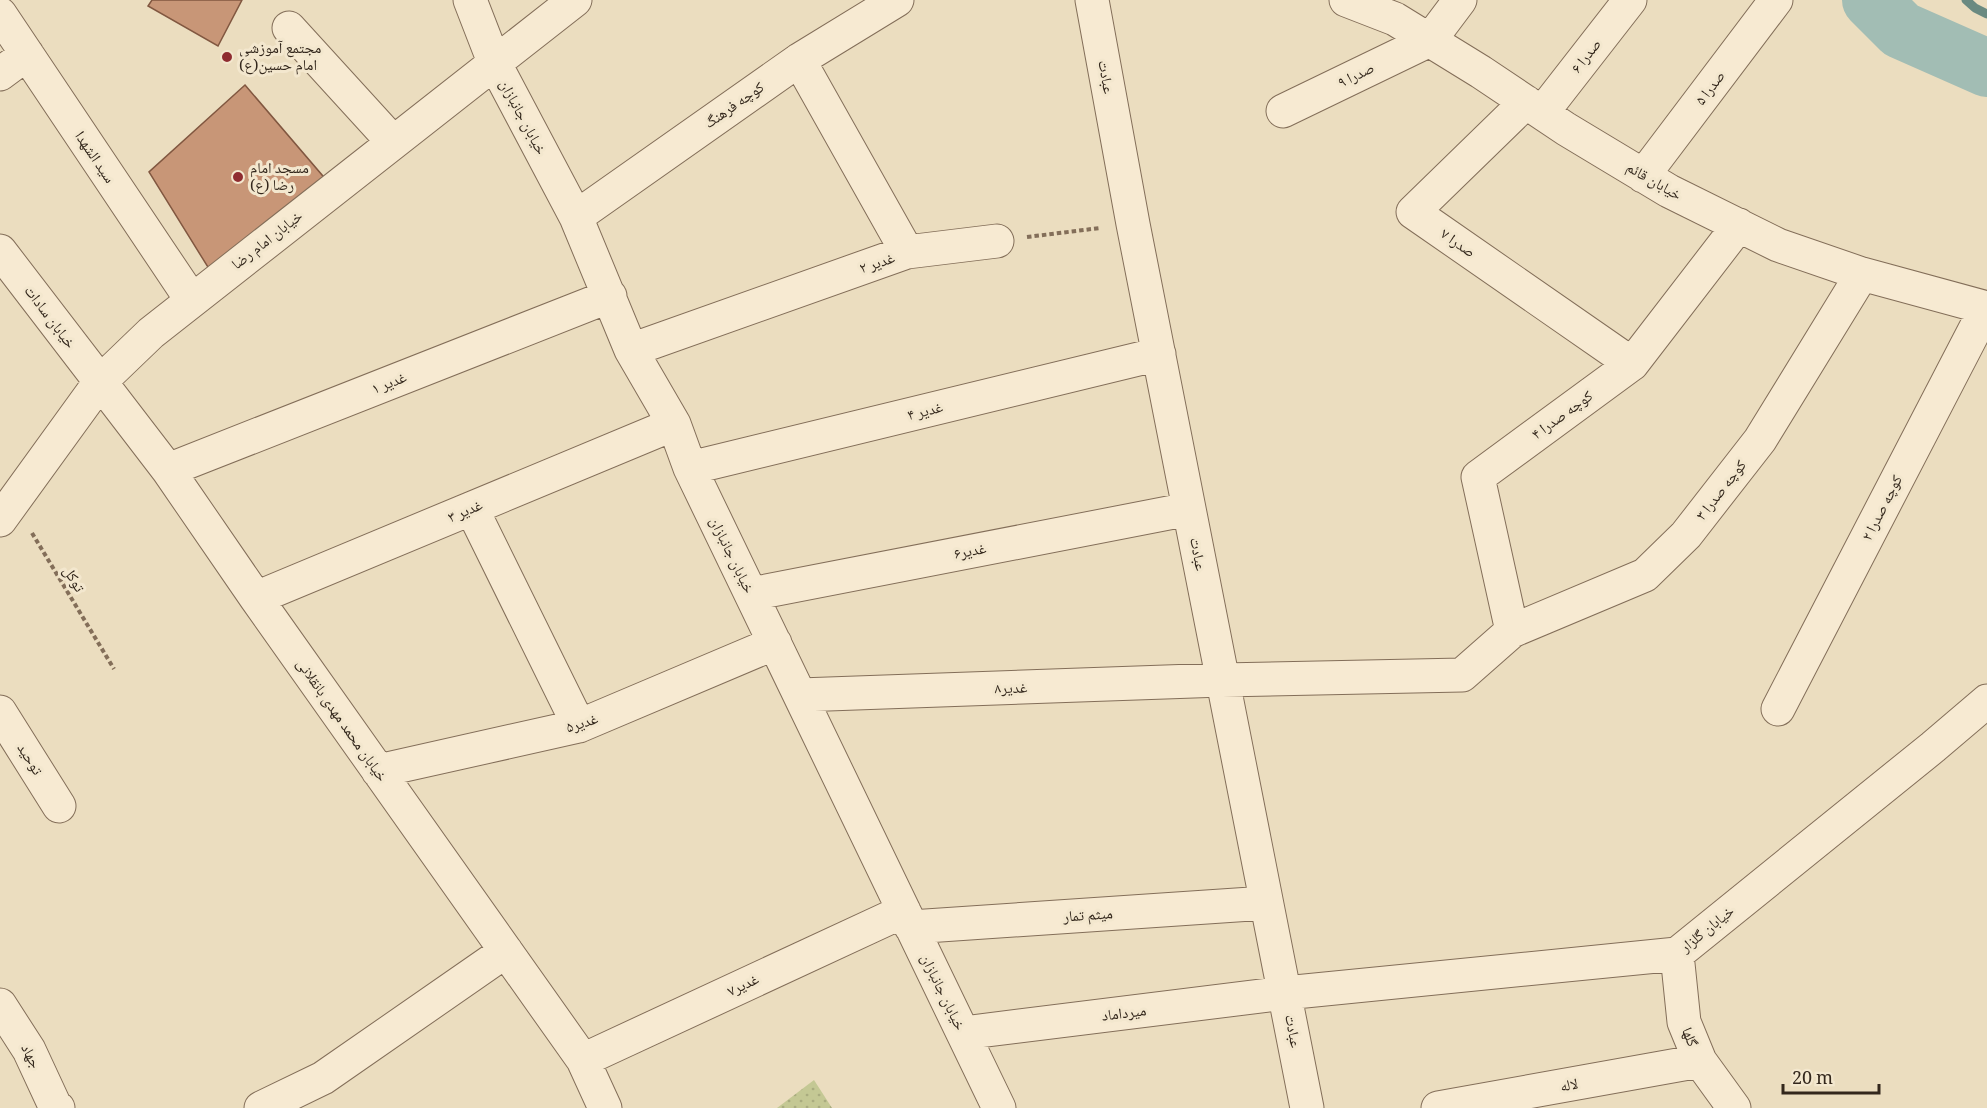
<svg xmlns="http://www.w3.org/2000/svg" width="1987" height="1108" font-family="Georgia,'Noto Naskh Arabic',serif">
<style>
.garden{fill:url(#garden-dots)}
.lines{fill:none;stroke-linecap:round;stroke-linejoin:round}
.stream{stroke:#6a8a81;stroke-width:9}
.river{stroke:#a2bdb4;stroke-width:58}
.building{fill:#c89677;stroke:#815740;stroke-width:1.5}
.minor-casing{stroke:#836e59;stroke-width:35}
.path{stroke:#836e59;stroke-width:4;stroke-dasharray:4.5 3;stroke-linecap:butt}
.minor{stroke:#f7ead2;stroke-width:33}
.poi-dot{fill:#8f2c30;stroke:#f3e7ce;stroke-width:2}
.labels{text-anchor:middle;stroke-width:6;stroke-linejoin:round;paint-order:stroke}
.poi-label{font-size:15px;fill:#33271c;stroke:#f3e7ce;text-anchor:start}
.street-label{font-size:15px;fill:#33271c;stroke:#f3e7ce}
</style>
<defs>
<pattern id="garden-dots" width="8" height="8" patternUnits="userSpaceOnUse" patternTransform="scale(1.5)"><rect width="8" height="8" fill="#c4c894"/><path d="M2 2h.1M6 6h.1" fill="none" stroke="#a9ac7f" stroke-width="1.8" stroke-linecap="round"/></pattern>
</defs>
<rect width="100%" height="100%" fill="#ebddbf"/>
<path class="garden" d="M814,1080L832,1108H777Z"/>
<g class="lines">
<path class="stream" d="M1966,0L1975,8L1987,14"/>
<path class="river" d="M1871,0L1901,30L1987,68"/>
</g>
<path class="building" d="M152,0H242L218,46L148,6Z
M245,85L328,182L211,272L149,172Z"/>
<g class="lines">
<g class="minor-casing">
<path id="minor" d="M470,0L494,62L576,217L631,350L674,424L690,468L999,1108
M1092,0L1133,224L1307,1108
M1346,0L1395,19L1481,72L1566,129L1669,191L1778,245L1862,274L1987,308
M0,14L191,299
M289,28L393,142
M799,60L907,252
M0,74L27,54
M1526,102L1413,212L1632,364
M1283,111L1430,40L1460,0
M1542,113L1630,0
M1643,176L1776,0
M576,217L799,60L897,0
M0,251L168,470L256,598L583,1060L605,1108
M631,350L907,252L997,241
M690,468L1159,354
M168,470L610,296
M472,509L579,726
M0,520L100,382L151,333L575,0
M751,594L1189,509
M256,598L674,424
M1512,631L1478,477L1632,364L1739,225
M800,695L1222,680L1462,675L1512,631L1645,575L1686,535L1760,440L1862,274
M1778,709L1986,308
M0,712L59,806
M378,771L579,726L775,643
M911,927L1266,903
M1677,954L1684,1022L1700,1061L1734,1108
M0,1005L29,1050L55,1106L58,1108
M963,1033L1285,993L1677,954L1933,747L1987,701
M583,1060L904,911
M261,1108L323,1078L506,951
M1438,1108L1700,1061"/>
</g>
<path class="path" d="M1027,237L1100,228
M32,533L114,669"/>
<use href="#minor" class="minor"/>
</g>
<g class="poi-dot">
<circle cx="227" cy="57" r="6"/>
<circle cx="238" cy="177" r="6"/>
</g>
<g class="labels">
<g class="poi-label">
<text x="239" y="53">مجتمع آموزشی<tspan x="239" dy="17">امام حسین(ع)</tspan></text>
<text x="250" y="173">مسجد امام<tspan x="250" dy="17">رضا (ع)</tspan></text>
</g>
<g class="street-label">
<text transform="translate(1586 56) rotate(-52)" y="5">صدرا ۶</text>
<text transform="translate(1356 75) rotate(-26)" y="5">صدرا ۹</text>
<text transform="translate(1106 77) rotate(80)" y="5">عبادت</text>
<text transform="translate(1710 88) rotate(-53)" y="5">صدرا ۵</text>
<text transform="translate(734 105) rotate(-35)" y="5">کوچه فرهنگ</text>
<text transform="translate(523 117) rotate(62)" y="5">خیابان جانبازان</text>
<text transform="translate(95 157) rotate(56)" y="5">سید الشهدا</text>
<text transform="translate(1654 181) rotate(30)" y="5">خیابان قائم</text>
<text transform="translate(267 240) rotate(-38)" y="5">خیابان امام رضا</text>
<text transform="translate(1458 243) rotate(35)" y="5">صدرا ۷</text>
<text transform="translate(877 263) rotate(-19)" y="5">غدیر ۲</text>
<text transform="translate(50 317) rotate(53)" y="5">خیابان سادات</text>
<text transform="translate(389 383) rotate(-22)" y="5">غدیر ۱</text>
<text transform="translate(925 411) rotate(-14)" y="5">غدیر ۴</text>
<text transform="translate(1562 415) rotate(-36)" y="5">کوچه صدرا ۴</text>
<text transform="translate(1721 490) rotate(-52)" y="5">کوچه صدرا ۳</text>
<text transform="translate(1882 508) rotate(-63)" y="5">کوچه صدرا ۲</text>
<text transform="translate(465 511) rotate(-23)" y="5">غدیر ۳</text>
<text transform="translate(970 551) rotate(-11)" y="5">غدیر۶</text>
<text transform="translate(1198 554) rotate(79)" y="5">عبادت</text>
<text transform="translate(732 555) rotate(64)" y="5">خیابان جانبازان</text>
<text transform="translate(74 579) rotate(59)" y="5">توکل</text>
<text transform="translate(1011 688) rotate(-2)" y="5">غدیر۸</text>
<text transform="translate(342 720) rotate(55)" y="5">خیابان محمد مهدی بانقلانی</text>
<text transform="translate(582 723) rotate(-18)" y="5">غدیر۵</text>
<text transform="translate(30 759) rotate(58)" y="5">توحید</text>
<text transform="translate(1088 915) rotate(-4)" y="5">میثم تمار</text>
<text transform="translate(1707 929) rotate(-39)" y="5">خیابان گلزار</text>
<text transform="translate(743 985) rotate(-25)" y="5">غدیر۷</text>
<text transform="translate(943 992) rotate(64)" y="5">خیابان جانبازان</text>
<text transform="translate(1124 1013) rotate(-7)" y="5">میرداماد</text>
<text transform="translate(1293 1031) rotate(79)" y="5">عبادت</text>
<text transform="translate(1690 1037) rotate(69)" y="5">گلها</text>
<text transform="translate(31 1056) rotate(62)" y="5">جهاد</text>
<text transform="translate(1569 1085) rotate(-10)" y="5">لاله</text>
</g>
</g>
<path d="M1783 1084v9h96v-9" fill="none" stroke="#33271c" stroke-width="3"/>
<text x="1792" y="1084" font-size="18" fill="#33271c" stroke="#f3e7ce" stroke-width="4.5" paint-order="stroke">20 m</text>
</svg>
